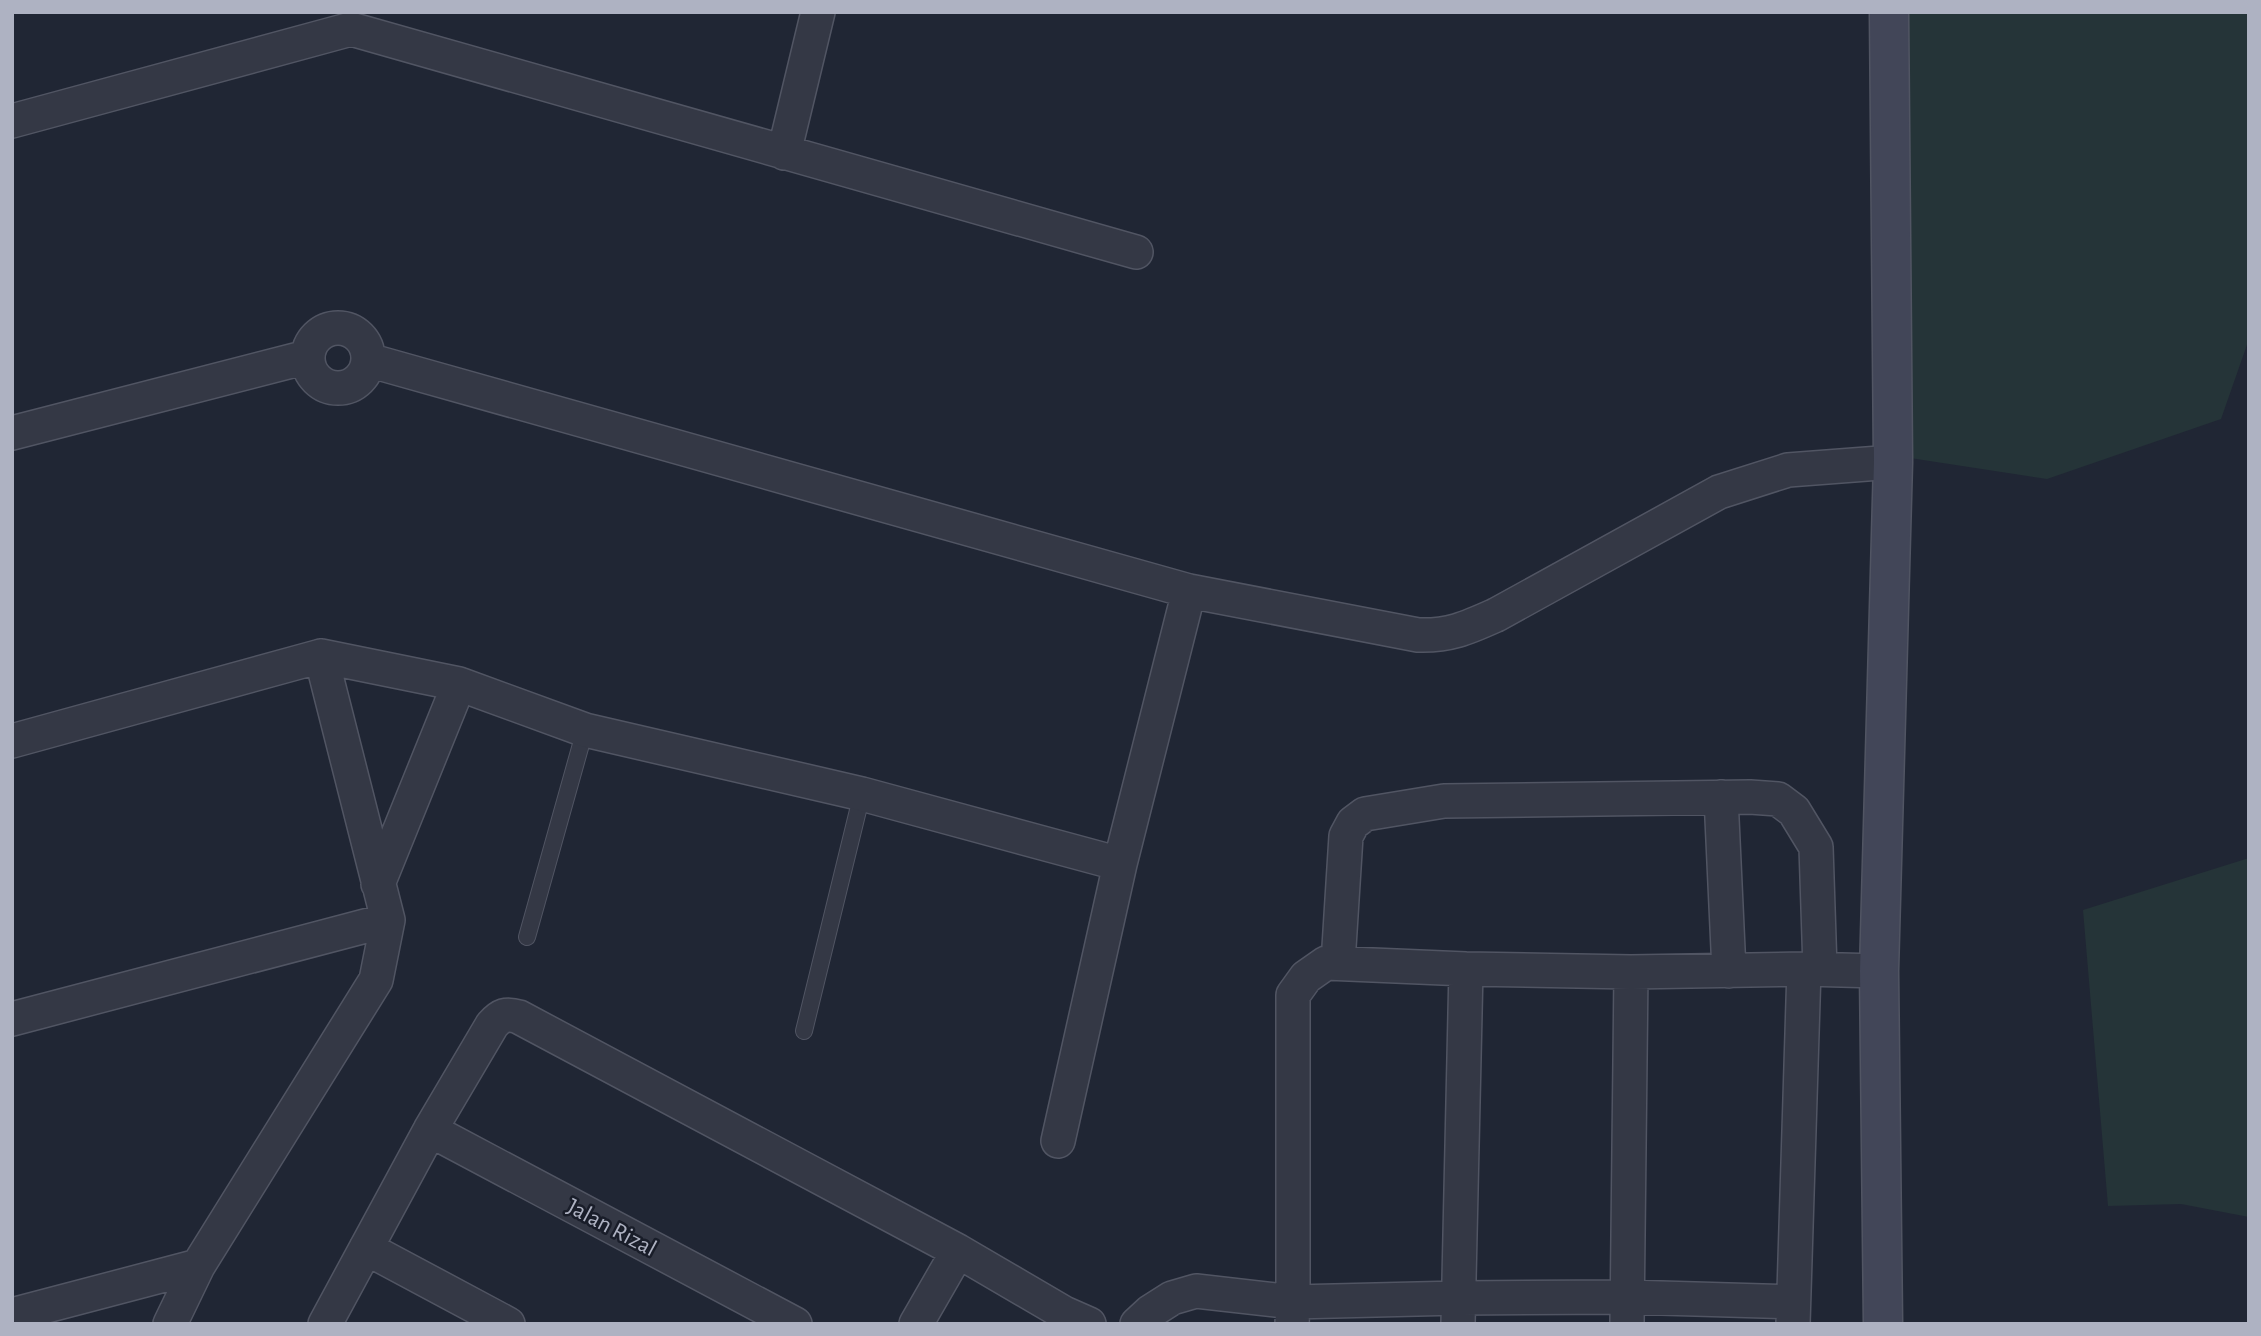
<svg xmlns="http://www.w3.org/2000/svg" width="2261" height="1336" font-family="'Alegreya Sans',sans-serif">
<style>
.green{fill:#253438}
.lines{fill:none;stroke-linecap:round;stroke-linejoin:round}
.service-casing{stroke:#515563;stroke-width:18}
.minor-casing{stroke:#515563;stroke-width:36}
.secondary-casing{stroke:#515563;stroke-width:41}
.service{stroke:#343845;stroke-width:16}
.minor{stroke:#343845;stroke-width:33}
.secondary{stroke:#424658;stroke-width:38}
.labels{text-anchor:middle;stroke-width:5;stroke-linejoin:round;paint-order:stroke}
.street-label{font-size:24px;fill:#aeb2c2;stroke:#191d29}
</style>
<rect width="100%" height="100%" fill="#202634"/>
<path class="green" d="M1888,12H2249V339L2221,419L2047,479L1910,458Z
M2249,858V1217L2181,1204L2108,1206L2083,910Z"/>
<g class="lines">
<g class="service-casing">
<path id="service" d="M527,937L585,730
M804,1031L862,794"/>
</g>
<g class="minor-casing">
<path id="minor" d="M12,121L351,29L1136,252
M784,153L818,12
M308 358a30 30 0 1 1 60 0a30 30 0 1 1-60 0Z
M368,360L1189,591L1418,635C1450,636 1467,628 1496,615L1719,492L1788,470L1893,462
M12,433L307,357
M321,656L459,684L378,884
M459,684L585,730L862,794L1120,864
M12,741L321,656L388,920L376,980L198,1266L170,1324
M1721,797L1729,971
M1338,963L1346,836L1353,823L1365,814L1444,801L1750,797L1778,799L1794,811L1816,847L1820,969
M12,1019L388,920
M430,1130L795,1324
M1058,1141L1120,864L1189,591
M366,1248L508,1324
M958,1251L1064,1313L1089,1324
M12,1315L198,1266
M325,1324L430,1130L492,1025C501,1015 506,1013 519,1017L958,1251L916,1324
M1137,1324L1150,1312L1172,1298L1196,1291L1293,1302V995L1306,977L1326,963L1466,969L1631,972L1804,969L1879,971
M1292,1324L1293,1302L1459,1298L1627,1297L1793,1302
M1458,1324L1466,969
M1627,1324L1631,972
M1793,1324L1804,969"/>
</g>
<g class="secondary-casing">
<path id="secondary" d="M1883,1324L1879,971L1893,462L1889,12"/>
</g>
<use href="#service" class="service"/>
<use href="#minor" class="minor"/>
<use href="#secondary" class="secondary"/>
</g>
<g class="labels">
<g class="street-label">
<text transform="translate(612 1227) rotate(28)" y="8">Jalan Rizal</text>
</g>
</g>
<rect width="2261" height="1336" fill="none" stroke="#aeb2c2" stroke-width="28"/>
</svg>
